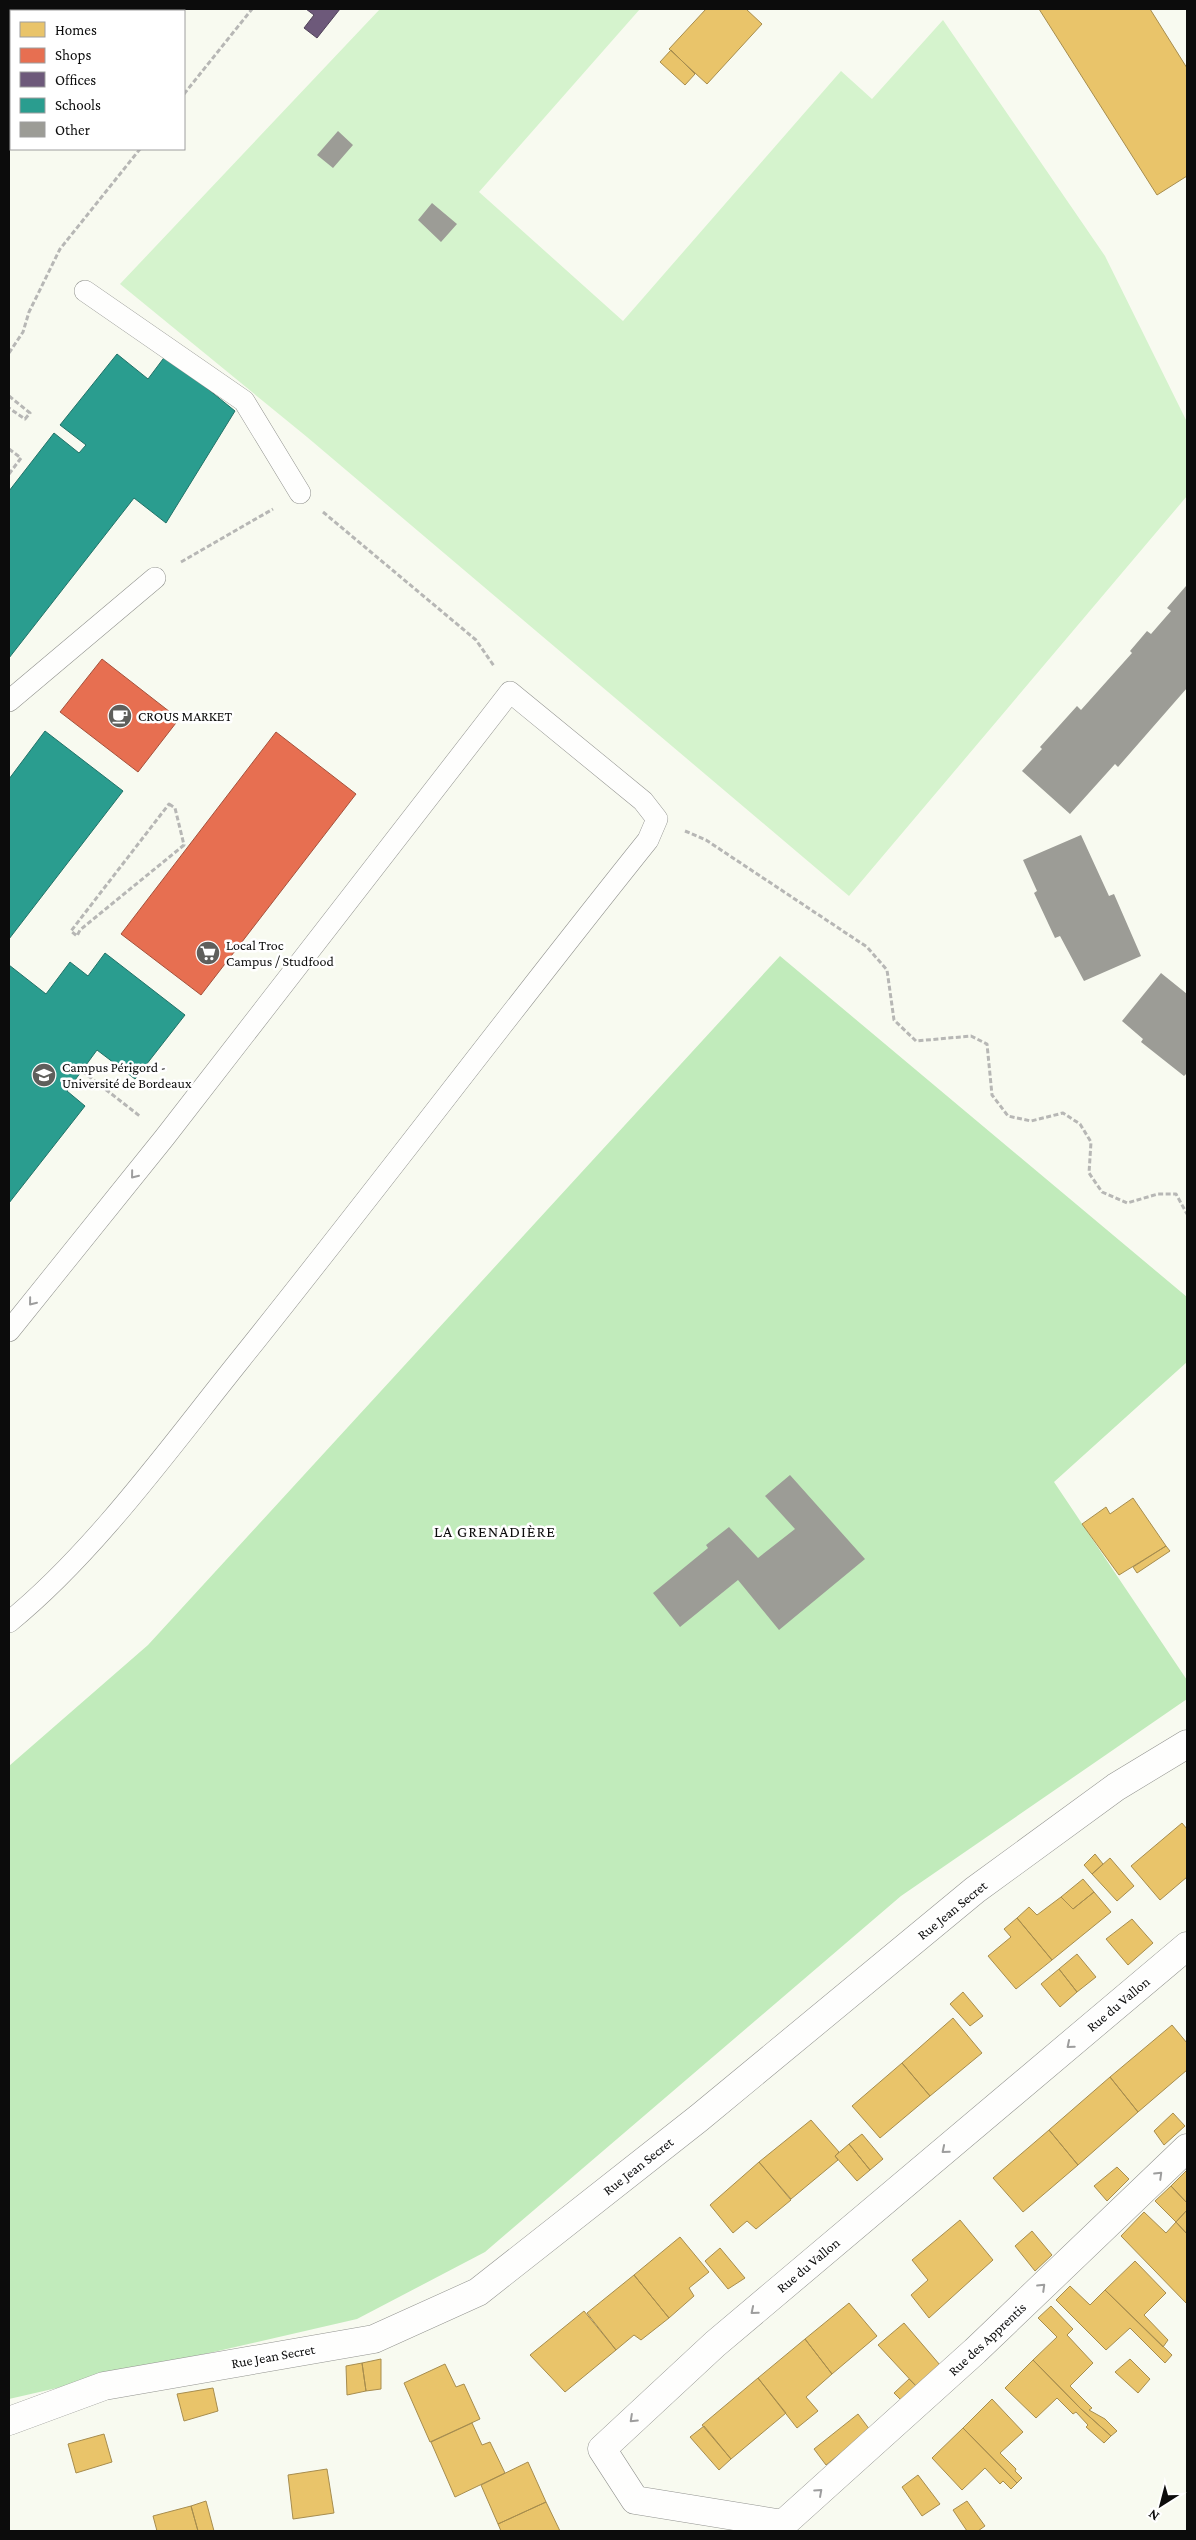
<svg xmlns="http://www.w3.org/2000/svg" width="1196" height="2540" font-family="'Crimson Pro',serif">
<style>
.green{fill:#d5f3cd}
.forest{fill:#c1ebbb}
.pitch{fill:#e3f6d8}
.homes{fill:#e9c46a;stroke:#a78d4e}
.shops{fill:#e76f51;stroke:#a5513c}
.offices{fill:#6d597a;stroke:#504259}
.schools{fill:#2a9d8f;stroke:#217268}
.building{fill:#9c9c96}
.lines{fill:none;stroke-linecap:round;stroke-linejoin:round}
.service-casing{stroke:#92938f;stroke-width:22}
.minor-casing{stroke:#92938f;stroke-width:29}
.path{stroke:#b7b7b5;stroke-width:3;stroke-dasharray:5 2.5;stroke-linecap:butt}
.service{stroke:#fefefd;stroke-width:21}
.minor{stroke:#fefefd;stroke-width:28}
.oneway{stroke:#9d9d9d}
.labels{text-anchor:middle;stroke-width:5;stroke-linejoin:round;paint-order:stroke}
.poi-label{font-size:14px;fill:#0c0c0c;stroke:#fff;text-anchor:start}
.street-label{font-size:14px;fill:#0c0c0c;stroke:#fff}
.quarter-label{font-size:16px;letter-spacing:1px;fill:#0c0c0c;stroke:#fff}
</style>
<rect width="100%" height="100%" fill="#f8faf0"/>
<path class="green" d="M380,9H640L479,192L623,321L841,71L872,99L943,20L1105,256L1187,422V496L849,896L307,437L120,284Z"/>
<path class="forest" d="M780,956L1187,1297V1362L1054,1482L1187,1680V1699L901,1896L485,2252L357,2319L9,2399V1766L148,1645Z"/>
<path class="pitch" d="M9,9H80L79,11H11V98L9,101Z"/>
<path class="homes" d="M706,9H746L762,24L707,84L669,49Z
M1039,9H1150L1187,68V176L1157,195Z
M671,50L695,74L685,85L660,62Z
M1133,1498L1166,1546L1119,1575L1082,1524L1106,1507L1110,1514Z
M1166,1546L1170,1551L1137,1573L1133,1567Z
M1182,1823L1187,1829V1877L1160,1900L1131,1866Z
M1095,1854L1103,1864L1092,1874L1084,1865Z
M1110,1858L1134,1886L1117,1901L1092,1874Z
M1083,1879L1094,1892L1073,1909L1061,1897Z
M1094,1892L1111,1912L1052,1960L1017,1918L1029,1907L1037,1915L1061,1897L1073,1909Z
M1017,1918L1052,1960L1016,1989L988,1956L1011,1937L1004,1929Z
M1132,1919L1153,1943L1128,1965L1106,1939Z
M1077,1954L1096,1977L1077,1992L1059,1969Z
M1059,1969L1077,1992L1060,2007L1041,1984Z
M963,1992L983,2016L970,2026L950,2004Z
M953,2018L982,2053L930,2096L902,2063Z
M1172,2025L1187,2043V2070L1138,2112L1110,2077Z
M902,2063L930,2096L880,2138L852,2106Z
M1110,2077L1138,2112L1078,2165L1049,2130Z
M1173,2113L1185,2126L1164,2145L1154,2131Z
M811,2120L839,2152L835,2156L838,2160L791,2199L759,2162Z
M1049,2130L1078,2165L1023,2212L993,2178Z
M862,2134L883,2159L870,2170L849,2144Z
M849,2144L870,2170L857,2181L835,2156Z
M759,2162L791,2200L756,2229L747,2221L733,2233L710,2205Z
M1117,2167L1129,2179L1107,2201L1094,2186Z
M1187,2170V2203L1171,2186Z
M1171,2186L1187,2203V2210L1176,2222L1155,2201Z
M1187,2210V2234L1176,2222Z
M1144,2212L1166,2233L1176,2222L1187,2234V2304L1121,2236Z
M960,2220L993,2260L929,2318L911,2295L928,2280L912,2260Z
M1032,2231L1052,2255L1035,2271L1015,2246Z
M680,2237L709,2272L689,2288L694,2296L669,2318L634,2275Z
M720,2248L745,2278L728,2289L705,2261Z
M1135,2261L1166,2293L1144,2315L1168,2340L1163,2347L1105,2290Z
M634,2275L669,2318L641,2340L634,2335L616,2350L587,2313Z
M1070,2286L1090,2305L1105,2290L1172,2355L1165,2363L1130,2328L1106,2350L1056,2300Z
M849,2303L877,2336L832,2374L805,2339Z
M1051,2306L1073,2329L1067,2335L1093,2363L1070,2386L1092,2408L1089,2410L1105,2419L1117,2431L1111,2436L1081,2409L1033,2360L1057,2337L1038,2318Z
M584,2311L616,2350L565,2392L530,2355Z
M904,2323L940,2365L917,2387L878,2345Z
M805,2339L832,2374L806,2397L818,2411L797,2428L758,2378Z
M381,2359V2389L366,2391L362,2363Z
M1130,2359L1150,2379L1138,2393L1115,2372Z
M1033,2360L1081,2409L1111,2436L1104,2443L1086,2427L1088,2425L1076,2412L1073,2414L1057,2398L1036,2418L1005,2388Z
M362,2363L366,2391L347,2395L346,2366Z
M445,2364L456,2387L464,2384L480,2419L430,2442L404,2383Z
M758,2378L786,2413L731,2459L702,2425Z
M909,2379L917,2387L902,2401L894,2393Z
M213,2388L218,2411L184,2421L177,2394Z
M992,2399L1023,2432L1000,2453L1016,2469L1015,2471L1022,2478L1017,2483L963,2428Z
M858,2414L870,2430L826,2465L814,2449Z
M472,2423L482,2445L490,2442L505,2473L455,2497L431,2442Z
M704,2426L731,2459L719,2470L690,2437Z
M963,2428L1017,2483L1011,2489L1003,2481L1000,2484L985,2468L962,2490L932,2458Z
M104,2434L112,2462L76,2473L68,2444Z
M528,2462L546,2502L498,2524L481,2485Z
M327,2469L334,2513L293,2519L288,2475Z
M918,2475L940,2504L922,2516L902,2487Z
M206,2501L214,2531H198L191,2506Z
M967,2501L985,2526L978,2531H967L953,2510Z
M546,2502L560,2531H501L498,2524Z
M191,2506L198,2531H157L153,2516Z"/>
<path class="shops" d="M102,659L179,719L138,772L60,712Z
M276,732L356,794L201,995L121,934Z"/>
<path class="offices" d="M306,9H340L317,38L304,28L314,15Z"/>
<path class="schools" d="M117,354L148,379L166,355L235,411L166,523L134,498L9,658V491L54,433L79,453L86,445L60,425Z
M45,731L123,791L9,939V779Z
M105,953L185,1015L135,1079L97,1050L67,1091L85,1106L9,1203V965L46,994L70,962L88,976Z"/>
<path class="building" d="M338,131L353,145L333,168L317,155Z
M432,203L457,224L441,242L418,220Z
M1186,586L1187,688L1118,767L1115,764L1070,814L1022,771L1042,749L1040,747L1077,706L1081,710L1132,653L1130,651L1147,631L1151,634L1171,611L1167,608Z
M1081,835L1109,896L1114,894L1141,956L1084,981L1060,936L1055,938L1034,893L1037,891L1023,860Z
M1161,973L1187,994V1073L1184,1076L1141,1042L1143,1039L1122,1021Z
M790,1475L865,1559L779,1630L738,1580L680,1627L653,1593L708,1548L706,1545L729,1527L758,1558L795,1529L765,1496Z"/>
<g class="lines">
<g class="service-casing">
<path id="service" d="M85,291L244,401L300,493
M9,701L155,578
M9,1331L165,1137L510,692L643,801L657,819L648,840C510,1012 378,1188 240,1360C170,1447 95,1552 9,1622"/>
</g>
<g class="minor-casing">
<path id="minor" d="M9,2421L104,2386L374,2339L478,2292L699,2118L975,1890L1116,1787L1187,1744
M783,2524L635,2500L602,2449L715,2344L1187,1946
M783,2524L975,2351L1187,2148"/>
</g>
<path class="path" d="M184,94L252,9
M9,353L23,332L29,312L60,249L140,149
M9,396L30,413L25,419L9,408
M9,449L21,458L9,474
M323,512L476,640L494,666
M181,562L273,509
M169,804L175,808L184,845L80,930L77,936L71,931Z
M685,831L706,840L867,947L887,970L894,1020L916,1041L971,1036L987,1044L992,1095L1008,1116L1031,1121L1063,1113L1080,1124L1091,1142L1089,1173L1102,1192L1127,1203L1158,1194H1176L1187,1214
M82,1071L141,1117"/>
<use href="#service" class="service"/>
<use href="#minor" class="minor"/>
</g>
<defs><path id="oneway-chevron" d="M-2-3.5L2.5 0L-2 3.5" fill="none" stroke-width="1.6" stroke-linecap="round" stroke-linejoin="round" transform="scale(1.25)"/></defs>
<g class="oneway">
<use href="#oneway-chevron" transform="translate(134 1175) rotate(129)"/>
<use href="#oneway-chevron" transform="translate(32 1302) rotate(129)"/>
<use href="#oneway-chevron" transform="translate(1070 2045) rotate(140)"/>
<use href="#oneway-chevron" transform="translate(945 2150) rotate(140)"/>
<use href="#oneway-chevron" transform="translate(1159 2175) rotate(-44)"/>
<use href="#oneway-chevron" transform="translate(1042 2287) rotate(-44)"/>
<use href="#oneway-chevron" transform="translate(754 2311) rotate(140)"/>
<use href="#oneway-chevron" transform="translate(633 2419) rotate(137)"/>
<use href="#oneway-chevron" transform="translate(819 2492) rotate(-42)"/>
</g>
<defs>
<g id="cafe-disc" transform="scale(1.25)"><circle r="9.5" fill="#5f5f5c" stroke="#fff"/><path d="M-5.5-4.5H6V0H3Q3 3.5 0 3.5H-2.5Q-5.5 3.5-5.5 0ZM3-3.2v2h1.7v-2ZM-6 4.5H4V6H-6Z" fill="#fff"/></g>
<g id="supermarket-disc" transform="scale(1.25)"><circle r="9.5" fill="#5f5f5c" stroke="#fff"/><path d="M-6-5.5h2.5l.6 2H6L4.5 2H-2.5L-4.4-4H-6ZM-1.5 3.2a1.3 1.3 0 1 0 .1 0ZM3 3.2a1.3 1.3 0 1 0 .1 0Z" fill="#fff"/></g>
<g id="university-disc" transform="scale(1.25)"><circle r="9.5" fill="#5f5f5c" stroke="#fff"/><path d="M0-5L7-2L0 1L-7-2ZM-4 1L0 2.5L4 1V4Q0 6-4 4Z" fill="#fff"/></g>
</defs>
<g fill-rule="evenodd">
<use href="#cafe-disc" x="120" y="716"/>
<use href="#supermarket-disc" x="208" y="953"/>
<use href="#university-disc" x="44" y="1075"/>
</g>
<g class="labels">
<g class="poi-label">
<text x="138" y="721">CROUS MARKET</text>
<text x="226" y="950">Local Troc<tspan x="226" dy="16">Campus / Studfood</tspan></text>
<text x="62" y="1072">Campus Périgord -<tspan x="62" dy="16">Université de Bordeaux</tspan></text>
</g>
<g class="street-label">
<text transform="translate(952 1910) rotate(-39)" y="5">Rue Jean Secret</text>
<text transform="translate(1118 2004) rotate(-40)" y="5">Rue du Vallon</text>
<text transform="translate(638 2166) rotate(-38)" y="5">Rue Jean Secret</text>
<text transform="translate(808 2265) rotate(-40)" y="5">Rue du Vallon</text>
<text transform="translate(987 2339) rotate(-43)" y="5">Rue des Apprentis</text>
<text transform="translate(273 2356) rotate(-10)" y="5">Rue Jean Secret</text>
</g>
<g class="quarter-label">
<text x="495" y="1537">LA GRENADIÈRE</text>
</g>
</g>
<rect width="1196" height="2540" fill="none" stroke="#0c0c0c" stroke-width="20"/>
<rect x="10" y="10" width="175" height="140" fill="#ffffff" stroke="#9e9e9e"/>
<rect x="20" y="22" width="25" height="15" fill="#e9c46a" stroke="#9e9e9e"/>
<text x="55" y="35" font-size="15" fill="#0c0c0c">Homes</text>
<rect x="20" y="48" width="25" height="15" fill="#e76f51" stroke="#9e9e9e"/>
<text x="55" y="60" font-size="15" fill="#0c0c0c">Shops</text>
<rect x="20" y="72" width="25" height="15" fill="#6d597a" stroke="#9e9e9e"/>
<text x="55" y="85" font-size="15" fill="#0c0c0c">Offices</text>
<rect x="20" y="98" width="25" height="15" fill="#2a9d8f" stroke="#9e9e9e"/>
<text x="55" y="110" font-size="15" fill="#0c0c0c">Schools</text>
<rect x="20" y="122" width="25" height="15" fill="#9c9c96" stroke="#9e9e9e"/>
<text x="55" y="135" font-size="15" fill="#0c0c0c">Other</text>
<g transform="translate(1161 2505) rotate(216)" stroke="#ffffff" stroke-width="4" paint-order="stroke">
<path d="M0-4L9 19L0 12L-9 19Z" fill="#0c0c0c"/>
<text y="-8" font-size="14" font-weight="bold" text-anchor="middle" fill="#0c0c0c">N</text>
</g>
</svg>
